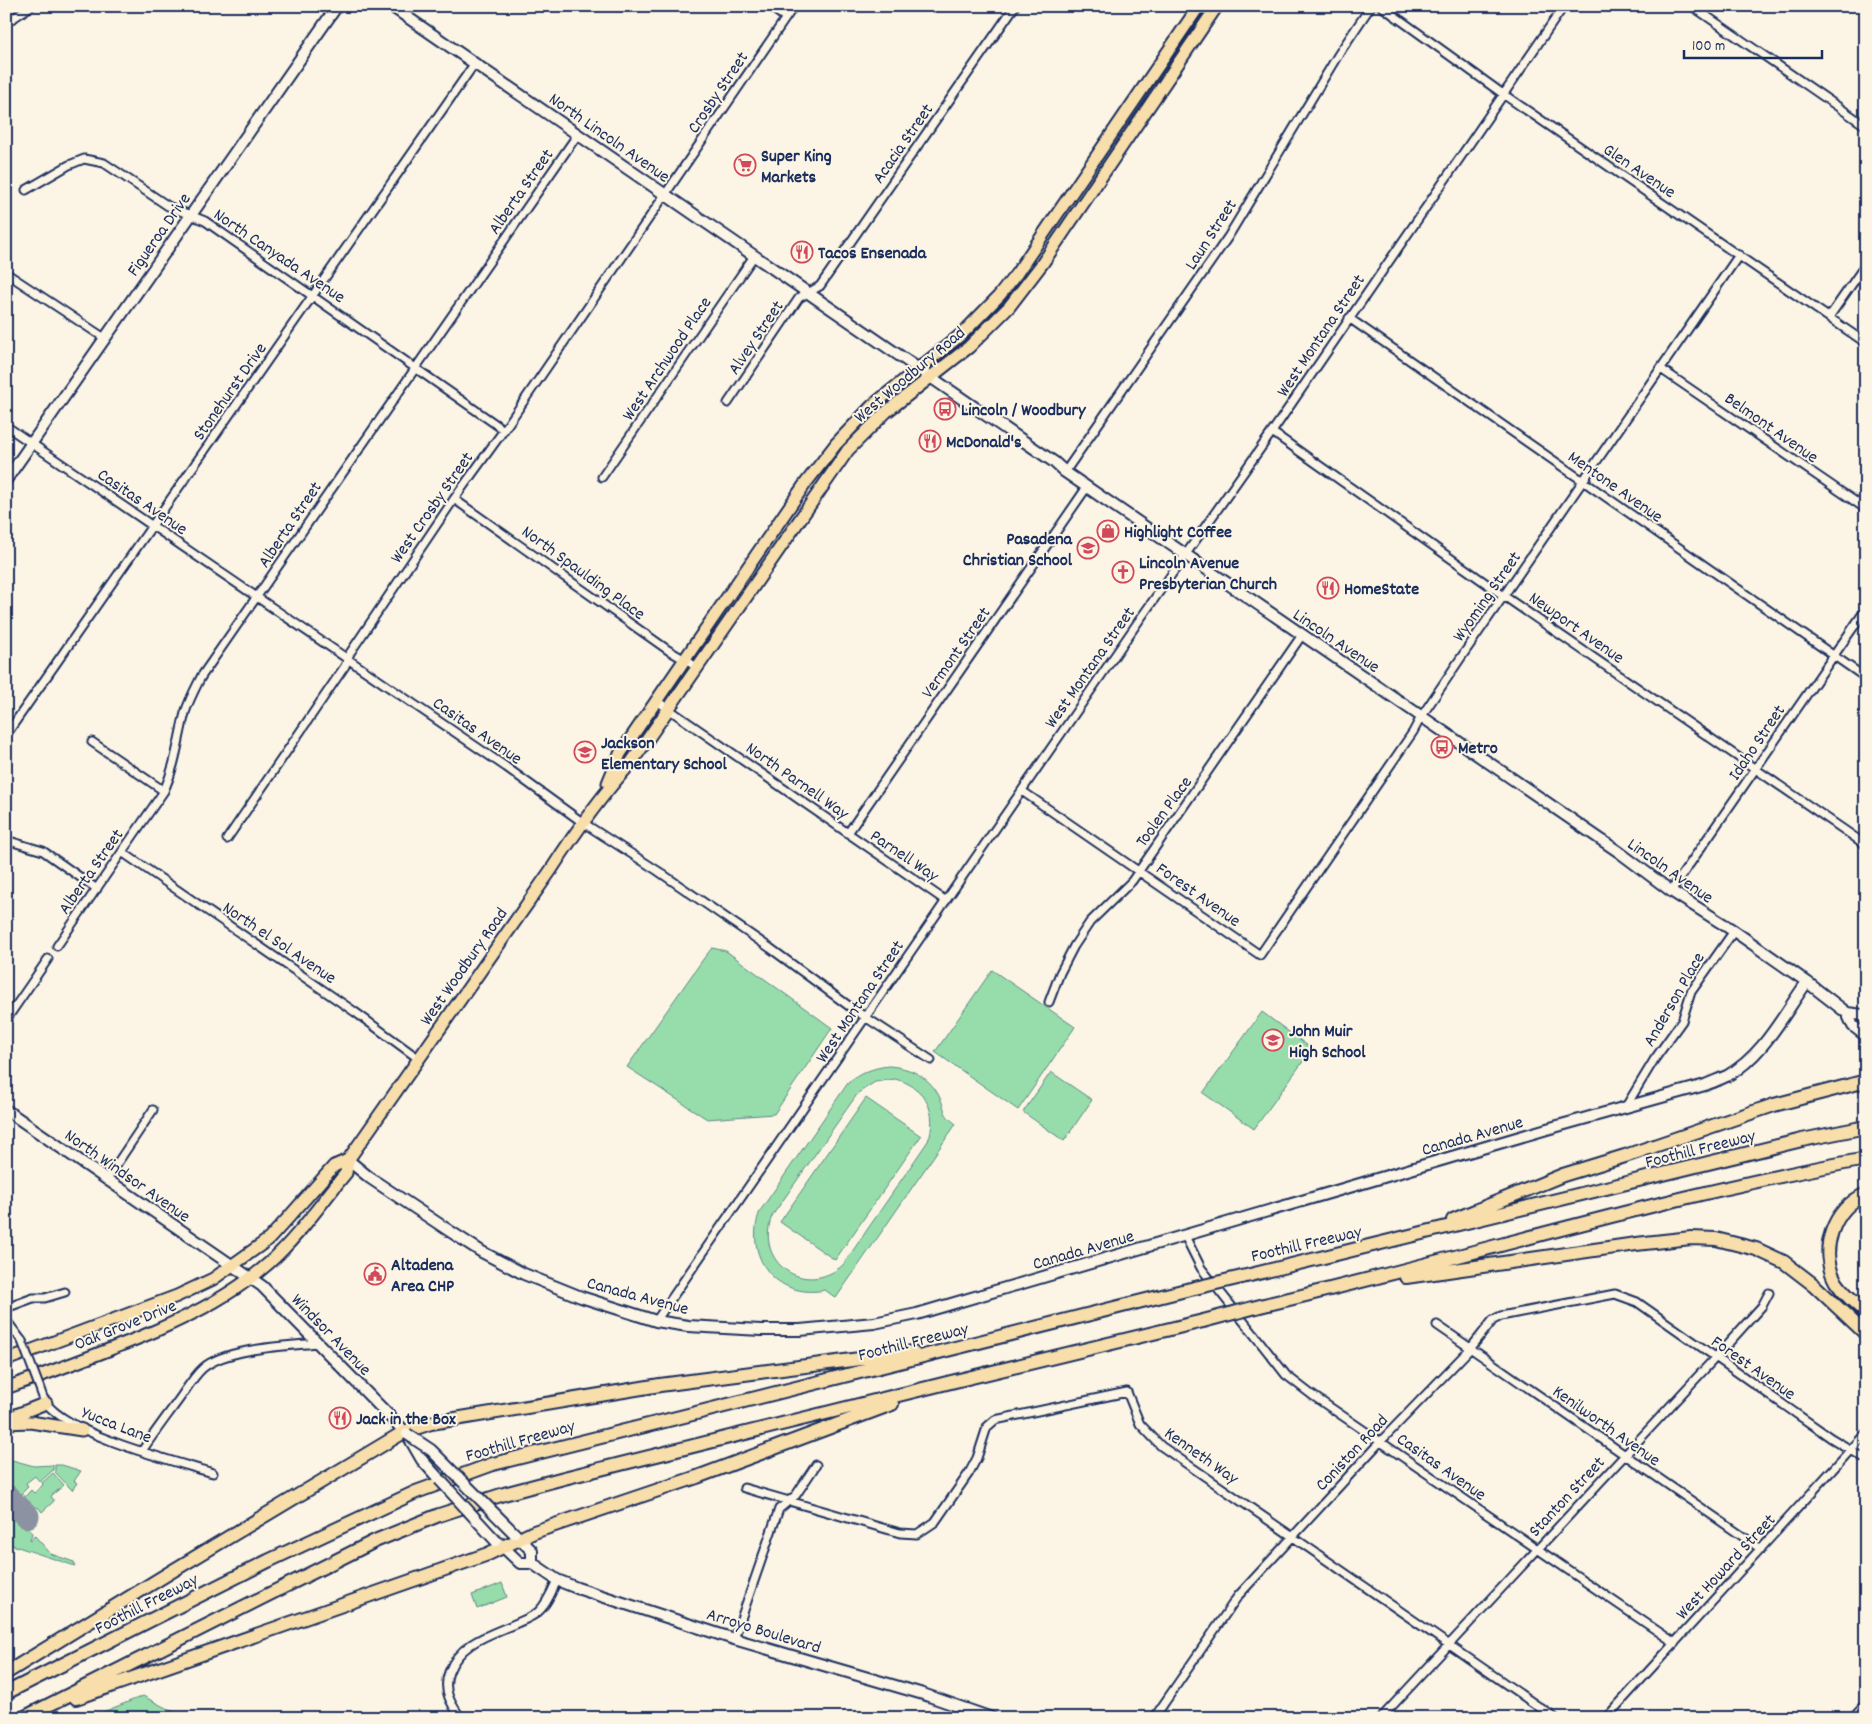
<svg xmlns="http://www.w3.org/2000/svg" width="1872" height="1724" font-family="Dekko,sans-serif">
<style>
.green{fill:#97ddab;stroke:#598684;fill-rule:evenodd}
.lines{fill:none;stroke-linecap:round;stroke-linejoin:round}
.taxiway{stroke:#8c92a2;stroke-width:25}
.street-casing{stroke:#1b2f5e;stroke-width:11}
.secondary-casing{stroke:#1b2f5e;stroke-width:14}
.primary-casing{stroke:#1b2f5e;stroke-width:15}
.highway-casing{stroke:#1b2f5e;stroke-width:16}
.street{stroke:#fcf5e5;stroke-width:7}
.secondary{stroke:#fcf5e5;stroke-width:10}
.primary{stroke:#f8deab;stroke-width:11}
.highway{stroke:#f8deab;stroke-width:12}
.street-bridge-casing{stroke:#1b2f5e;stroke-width:11;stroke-linecap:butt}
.secondary-bridge-casing{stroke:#1b2f5e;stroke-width:14;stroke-linecap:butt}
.highway-bridge-casing{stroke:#1b2f5e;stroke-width:16;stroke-linecap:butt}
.street-bridge{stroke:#fcf5e5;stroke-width:7}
.secondary-bridge{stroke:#fcf5e5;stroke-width:10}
.highway-bridge{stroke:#f8deab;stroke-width:12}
.labels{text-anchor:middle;stroke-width:4;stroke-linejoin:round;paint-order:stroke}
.street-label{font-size:18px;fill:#1b2f5e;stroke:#fcf5e5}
.poi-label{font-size:18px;font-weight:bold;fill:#1b2f5e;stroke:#fcf5e5;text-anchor:start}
</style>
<rect width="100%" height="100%" fill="#fcf5e5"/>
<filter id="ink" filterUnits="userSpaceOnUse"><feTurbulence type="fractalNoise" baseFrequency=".02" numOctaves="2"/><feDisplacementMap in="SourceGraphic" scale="10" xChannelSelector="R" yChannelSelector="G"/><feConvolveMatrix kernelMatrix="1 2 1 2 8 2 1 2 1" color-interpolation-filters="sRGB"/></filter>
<g filter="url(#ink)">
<path class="green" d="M712,948L726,951L832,1028L774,1114L707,1119L627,1067L704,958Z
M992,970L1075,1027L1018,1110L935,1052Z
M1262,1012L1312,1049L1254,1129L1203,1093Z
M888,1066C909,1067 929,1076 939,1096C947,1111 941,1113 956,1124L836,1298L825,1290C776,1300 743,1256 760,1211L848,1083C860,1073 872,1068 888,1066ZM895,1079C925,1086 939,1113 928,1141L843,1265C805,1298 754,1263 772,1216L858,1093L875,1082Z
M1051,1072L1092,1100L1064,1141L1023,1112Z
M866,1098L921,1136L835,1260L780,1222Z
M12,1460L34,1466L53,1465V1470L40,1482L35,1476L26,1483L28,1487L17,1498L14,1499L6,1491V1466Z
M55,1465H62L81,1471L74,1481L77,1483L72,1490L55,1472Z
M53,1473L64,1485L51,1496L54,1501L42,1512L38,1507L30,1514L20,1504L21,1501L31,1490L34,1493L43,1485L42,1483Z
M8,1503L24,1519L22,1521L32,1533L30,1540L31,1541L34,1535L51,1554L74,1562L75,1566L6,1543V1504Z
M502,1583L507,1597L477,1609L472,1595Z
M143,1696L185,1718H88Z"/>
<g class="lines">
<path class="taxiway" d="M6,1496L27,1516"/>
<g class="street-casing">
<path id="street" d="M769,6L786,18
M1381,6L1503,94L1866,343
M1692,6L1866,126
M6,23L31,6
M26,190L69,165L84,159L104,163L168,206L205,221L504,430
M6,273L106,339
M1829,317L1866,264
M1349,318L1866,678
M1661,369L1866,509
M728,403L799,298L820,286L1015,6
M6,426L506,767L582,822L658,871L770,948L853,1009L931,1060
M1272,432L1504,596L1866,845
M1065,472L1228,237L1338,55L1371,6
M602,477L754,256
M454,499L668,650L697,667
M657,701L946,901
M6,735L475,63
M92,742L164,791
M1022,791L1260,955L1413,732L1421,717L1460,659L1739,255
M848,833L1087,487
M227,839L345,666L350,653L454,499L504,430L794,6
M6,840L43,851L97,889
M122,852L355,1012L419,1059
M1671,891L1866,609
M57,946L164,791C176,764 178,740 185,713C189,700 195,689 201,677L578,134
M1049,1002L1060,973L1074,946L1090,922L1132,881L1302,635
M6,1020L48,959
M1625,1108L1654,1060L1682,1021L1691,992L1734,931
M106,1180L153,1110
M1185,1236L1201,1268L1260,1342L1286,1375L1312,1395L1675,1643
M6,1308L33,1298H45L65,1292
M6,1320L22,1341
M656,1321L1138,622L1272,432L1564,6
M1437,1325L1761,1549
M39,1386C41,1391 43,1399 46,1403C70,1435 173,1461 213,1473
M142,1451C154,1433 167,1416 180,1398C187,1388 194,1376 203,1368C226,1348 288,1346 318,1343
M744,1488L900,1533L917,1534L935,1522L969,1473L977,1458L987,1427L995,1420L1127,1392L1140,1424L1161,1446L1555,1718
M734,1639L779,1509L796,1495L816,1465
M461,1718C451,1704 442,1690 449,1672C460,1642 490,1635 517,1623C524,1620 532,1617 538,1612C547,1604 552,1591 557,1580
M965,1718L969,1711
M1154,1718L1238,1596L1380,1442L1470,1349L1493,1320L1501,1316L1615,1294L1637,1302L1831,1438L1866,1459
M1381,1718L1715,1358L1762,1306L1769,1293
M1606,1718L1866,1433
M1852,1718L1866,1703"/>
</g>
<g class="secondary-casing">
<path id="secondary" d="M391,6L1054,462L1065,472L1619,852L1671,891L1734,931L1807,982L1847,1013L1853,1026L1866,1036
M6,480L337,6
M1847,1013L1863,1015L1866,1017
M6,1110L262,1286L407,1434L422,1460L439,1479
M348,1160L370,1178L448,1230L482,1252L524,1274L581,1297L656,1321L688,1326L761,1330H800L874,1323L917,1314L1547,1129L1705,1085C1712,1082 1720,1079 1727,1076C1764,1055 1783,1015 1807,982
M515,1534L532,1551V1563
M498,1542L520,1563H532L557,1580L577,1588L734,1639L923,1694L992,1718"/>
</g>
<g class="primary-casing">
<path id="primary" d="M608,783L620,754L805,484L836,444L873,405L963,333L999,296L1017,273L1199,6
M6,1360L177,1296L213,1279L269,1239L289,1217L334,1166L348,1160
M6,1388C56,1370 106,1352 155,1331C196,1313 235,1293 269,1263C298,1237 321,1203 346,1173L348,1160L551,870C576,831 600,797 631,763L848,450L886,412L969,347L1009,307L1042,264L1217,6
M6,1419L46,1403
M6,1423L30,1422L82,1430"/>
</g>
<g class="highway-casing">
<path id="highway" d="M1866,1194C1833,1208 1818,1251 1836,1282C1844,1294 1855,1303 1866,1312
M1453,1220L1563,1175L1625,1156L1774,1105L1866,1081
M1242,1277L1802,1140L1866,1127
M1406,1277L1636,1244L1691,1238L1716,1239L1756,1249L1784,1262L1814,1285L1866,1334
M1264,1305C1465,1258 1663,1196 1866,1159
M6,1673L174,1570L404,1432L431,1423L660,1385L913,1352
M6,1693L268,1561L416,1492L493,1464L1182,1291
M76,1698L488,1554L534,1532L697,1477L892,1404
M23,1718L375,1541L439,1515L504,1494L564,1478L951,1382L1203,1321"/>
</g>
<use href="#street" class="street"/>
<use href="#secondary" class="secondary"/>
<use href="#primary" class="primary"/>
<use href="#highway" class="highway"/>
<g class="street-bridge-casing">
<path id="street-bridge" d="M22,1341L39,1386"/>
</g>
<g class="secondary-bridge-casing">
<path id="secondary-bridge" d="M407,1434L431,1450L514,1533
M439,1479L496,1541"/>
</g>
<g class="highway-bridge-casing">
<path id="highway-bridge" d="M1182,1291L1242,1277
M1203,1321L1264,1305"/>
</g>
<use href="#street-bridge" class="street-bridge"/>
<use href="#secondary-bridge" class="secondary-bridge"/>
<use href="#highway-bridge" class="highway-bridge"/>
</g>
</g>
<defs>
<g id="supermarket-ring" transform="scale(1.125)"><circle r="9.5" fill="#fcf5e5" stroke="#d1495b" stroke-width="1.5"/><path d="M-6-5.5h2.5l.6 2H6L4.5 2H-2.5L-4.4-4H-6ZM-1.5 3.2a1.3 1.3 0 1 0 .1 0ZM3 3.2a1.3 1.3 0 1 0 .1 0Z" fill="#d1495b"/></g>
<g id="restaurant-ring" transform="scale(1.125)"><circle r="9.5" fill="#fcf5e5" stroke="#d1495b" stroke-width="1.5"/><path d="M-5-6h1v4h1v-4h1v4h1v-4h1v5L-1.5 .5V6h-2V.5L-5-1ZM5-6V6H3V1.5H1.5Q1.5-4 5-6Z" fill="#d1495b"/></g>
<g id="bus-ring" transform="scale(1.125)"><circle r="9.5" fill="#fcf5e5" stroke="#d1495b" stroke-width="1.5"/><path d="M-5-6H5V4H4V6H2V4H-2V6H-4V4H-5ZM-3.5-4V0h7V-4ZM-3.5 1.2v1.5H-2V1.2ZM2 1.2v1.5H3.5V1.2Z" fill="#d1495b"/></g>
<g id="shop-ring" transform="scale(1.125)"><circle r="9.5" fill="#fcf5e5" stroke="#d1495b" stroke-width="1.5"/><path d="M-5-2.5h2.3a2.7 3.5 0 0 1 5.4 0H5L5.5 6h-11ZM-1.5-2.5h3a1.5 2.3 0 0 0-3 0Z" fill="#d1495b"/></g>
<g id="school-ring" transform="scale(1.125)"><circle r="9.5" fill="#fcf5e5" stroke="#d1495b" stroke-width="1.5"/><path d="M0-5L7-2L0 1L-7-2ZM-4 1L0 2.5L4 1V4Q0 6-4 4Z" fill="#d1495b"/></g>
<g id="church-ring" transform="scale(1.125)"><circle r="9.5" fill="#fcf5e5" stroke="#d1495b" stroke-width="1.5"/><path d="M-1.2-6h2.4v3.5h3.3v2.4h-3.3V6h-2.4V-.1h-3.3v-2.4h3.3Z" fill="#d1495b"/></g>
<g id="civic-ring" transform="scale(1.125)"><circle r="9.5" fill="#fcf5e5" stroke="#d1495b" stroke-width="1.5"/><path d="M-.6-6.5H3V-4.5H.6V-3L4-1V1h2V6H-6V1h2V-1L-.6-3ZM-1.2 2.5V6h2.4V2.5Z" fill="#d1495b"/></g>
</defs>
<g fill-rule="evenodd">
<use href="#supermarket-ring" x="745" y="165"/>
<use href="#restaurant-ring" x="802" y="252"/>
<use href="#bus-ring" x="945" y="409"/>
<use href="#restaurant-ring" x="930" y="441"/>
<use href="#shop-ring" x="1108" y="531"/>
<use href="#school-ring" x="1088" y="548"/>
<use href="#church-ring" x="1123" y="572"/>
<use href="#restaurant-ring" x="1328" y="588"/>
<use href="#bus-ring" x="1442" y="747"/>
<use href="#school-ring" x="585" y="752"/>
<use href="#school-ring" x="1273" y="1040"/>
<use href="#civic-ring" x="375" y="1274"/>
<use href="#restaurant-ring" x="340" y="1418"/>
</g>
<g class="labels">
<g class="street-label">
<text transform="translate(717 92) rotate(-56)" y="6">Crosby Street</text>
<text transform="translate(610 137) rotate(35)" y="6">North Lincoln Avenue</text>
<text transform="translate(902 143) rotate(-55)" y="6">Acacia Street</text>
<text transform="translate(1640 170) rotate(34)" y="6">Glen Avenue</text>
<text transform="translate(520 191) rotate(-55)" y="6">Alberta Street</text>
<text transform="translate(158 234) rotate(-55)" y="6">Figueroa Drive</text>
<text transform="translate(1210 234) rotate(-57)" y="6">Laun Street</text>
<text transform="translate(280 255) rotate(34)" y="6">North Canyada Avenue</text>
<text transform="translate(1320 335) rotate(-56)" y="6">West Montana Street</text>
<text transform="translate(755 337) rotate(-56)" y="6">Alvey Street</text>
<text transform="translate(666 358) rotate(-56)" y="6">West Archwood Place</text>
<text transform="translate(909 374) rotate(-40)" y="6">West Woodbury Road</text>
<text transform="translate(229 391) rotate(-55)" y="6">Stonehurst Drive</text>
<text transform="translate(1772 427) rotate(35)" y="6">Belmont Avenue</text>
<text transform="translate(1616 486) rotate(35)" y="6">Mentone Avenue</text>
<text transform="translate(143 501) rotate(34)" y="6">Casitas Avenue</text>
<text transform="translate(431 507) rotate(-55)" y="6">West Crosby Street</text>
<text transform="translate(289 524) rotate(-56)" y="6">Alberta Street</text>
<text transform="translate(584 572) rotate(36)" y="6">North Spaulding Place</text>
<text transform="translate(1486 596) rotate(-55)" y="6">Wyoming Street</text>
<text transform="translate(1577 627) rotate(35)" y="6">Newport Avenue</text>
<text transform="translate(1337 640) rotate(34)" y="6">Lincoln Avenue</text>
<text transform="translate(955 652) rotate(-55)" y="6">Vermont Street</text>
<text transform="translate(1089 667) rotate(-55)" y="6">West Montana Street</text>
<text transform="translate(478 730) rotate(35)" y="6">Casitas Avenue</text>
<text transform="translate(1756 742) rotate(-56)" y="6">Idaho Street</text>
<text transform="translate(798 780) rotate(35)" y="6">North Parnell Way</text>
<text transform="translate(1163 811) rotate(-54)" y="6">Toolen Place</text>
<text transform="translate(905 855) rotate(34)" y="6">Parnell Way</text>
<text transform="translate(1671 870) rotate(35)" y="6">Lincoln Avenue</text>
<text transform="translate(90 871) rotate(-55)" y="6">Alberta Street</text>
<text transform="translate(1199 894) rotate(35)" y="6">Forest Avenue</text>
<text transform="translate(280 942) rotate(34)" y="6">North el Sol Avenue</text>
<text transform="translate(463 966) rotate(-55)" y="6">West Woodbury Road</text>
<text transform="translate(1673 999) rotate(-60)" y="6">Anderson Place</text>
<text transform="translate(859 1001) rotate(-56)" y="6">West Montana Street</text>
<text transform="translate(1472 1135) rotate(-16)" y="6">Canada Avenue</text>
<text transform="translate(1700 1148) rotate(-14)" y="6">Foothill Freeway</text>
<text transform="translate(128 1175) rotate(35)" y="6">North Windsor Avenue</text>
<text transform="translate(1306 1243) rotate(-13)" y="6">Foothill Freeway</text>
<text transform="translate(1083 1249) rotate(-16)" y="6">Canada Avenue</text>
<text transform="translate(638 1295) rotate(15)" y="6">Canada Avenue</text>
<text transform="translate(125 1324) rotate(-22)" y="6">Oak Grove Drive</text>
<text transform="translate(332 1334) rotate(46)" y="6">Windsor Avenue</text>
<text transform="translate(913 1341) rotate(-14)" y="6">Foothill Freeway</text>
<text transform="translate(1754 1367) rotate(35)" y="6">Forest Avenue</text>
<text transform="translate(117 1424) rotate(21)" y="6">Yucca Lane</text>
<text transform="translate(1607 1425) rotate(35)" y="6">Kenilworth Avenue</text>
<text transform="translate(520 1440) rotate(-16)" y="6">Foothill Freeway</text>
<text transform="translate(1351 1452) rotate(-47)" y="6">Coniston Road</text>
<text transform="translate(1202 1455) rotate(35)" y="6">Kenneth Way</text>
<text transform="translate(1442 1466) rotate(35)" y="6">Casitas Avenue</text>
<text transform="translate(1566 1496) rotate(-47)" y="6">Stanton Street</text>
<text transform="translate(1725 1566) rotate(-47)" y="6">West Howard Street</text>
<text transform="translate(146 1603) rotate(-27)" y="6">Foothill Freeway</text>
<text transform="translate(764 1630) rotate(17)" y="6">Arroyo Boulevard</text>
</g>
<g class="poi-label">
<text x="761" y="161">Super King<tspan x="761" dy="21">Markets</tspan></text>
<text x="818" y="258">Tacos Ensenada</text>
<text x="961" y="415">Lincoln / Woodbury</text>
<text x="946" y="447">McDonald's</text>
<text x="1124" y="537">Highlight Coffee</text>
<text x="1072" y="544" text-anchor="end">Pasadena<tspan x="1072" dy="21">Christian School</tspan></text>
<text x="1139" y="568">Lincoln Avenue<tspan x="1139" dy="21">Presbyterian Church</tspan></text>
<text x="1344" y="594">HomeState</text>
<text x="601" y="748">Jackson<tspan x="601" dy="21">Elementary School</tspan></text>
<text x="1458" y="753">Metro</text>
<text x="1289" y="1036">John Muir<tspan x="1289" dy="21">High School</tspan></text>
<text x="391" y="1270">Altadena<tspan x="391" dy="21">Area CHP</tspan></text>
<text x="356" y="1424">Jack in the Box</text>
</g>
</g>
<rect width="1872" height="1724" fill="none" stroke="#fcf5e5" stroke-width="25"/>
<rect x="12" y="12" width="1847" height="1699" fill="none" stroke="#1b2f5e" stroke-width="2" filter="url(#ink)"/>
<path d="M1684 50v8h138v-8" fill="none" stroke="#1b2f5e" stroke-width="2.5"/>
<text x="1692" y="50" font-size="15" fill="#1b2f5e" stroke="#fcf5e5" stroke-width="4" paint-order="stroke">100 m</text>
</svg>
